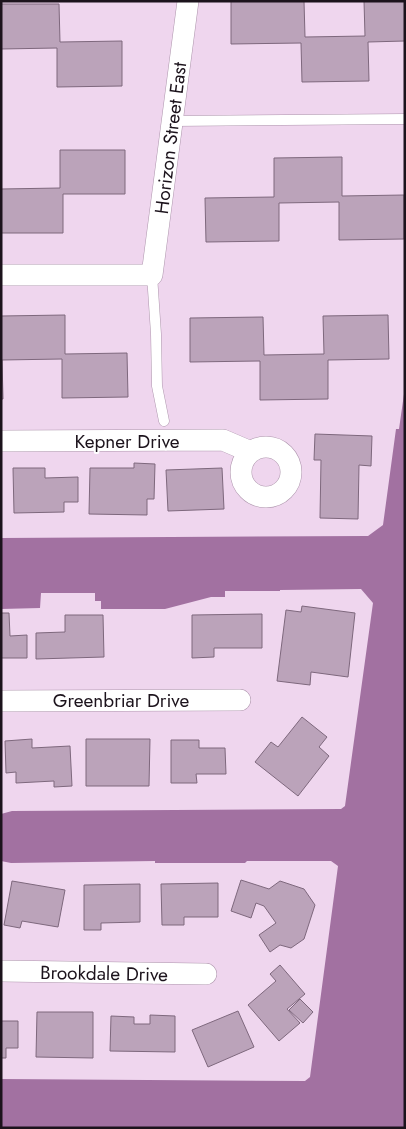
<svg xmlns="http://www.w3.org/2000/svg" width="406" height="1129" font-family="Jost,sans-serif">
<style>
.water{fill:#a271a1}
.building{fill:#bba3ba;stroke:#7e687d}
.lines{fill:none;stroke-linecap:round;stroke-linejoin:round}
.service-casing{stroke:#ad95ac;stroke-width:11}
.minor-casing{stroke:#ad95ac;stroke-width:22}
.service{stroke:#fff;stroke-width:10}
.minor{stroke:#fff;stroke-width:21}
.labels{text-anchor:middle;stroke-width:4;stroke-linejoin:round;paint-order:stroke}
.street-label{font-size:19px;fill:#1c131c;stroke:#fff}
</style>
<rect width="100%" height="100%" fill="#efd6ee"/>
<path class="water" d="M405,387V1128H1V1079L305,1081L310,1077L338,866L331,861H247L245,863H155V861L11,863L1,861V814L12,811L341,809L345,806L373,603L361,589L280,590V591H225V597H211L165,609H101V601H95V593H41L40,608L1,609V538L368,536L383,525L396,429H399Z"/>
<path class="building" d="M231,1H304L305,37L365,36L364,1H405V41L368,42L369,81L302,82L301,43L231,44Z
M1,4H59L60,42L122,41V86L57,87V48L1,49Z
M60,150H125V194H63V233H1V189L60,188Z
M342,157V196L404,195V239L339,240V202L279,203V241L206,242L205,198L274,197V158Z
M65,315V354L127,353L128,397L62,398V359L2,360L3,399H1V316Z
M388,315L389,359L328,360V399L260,400V361L190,362V318L263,317L264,355L324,354L323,316Z
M315,434L372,436L371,466L359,465L358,519L320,518L321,460H314Z
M134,463L155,464L154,499H147V515L89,514L90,468H134Z
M13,468H45V478L78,477V502H64V512L14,513Z
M222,468L224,509L168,511L166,470Z
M302,606L355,613L348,677L311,672L310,685L277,681L286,610L301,612Z
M1,613H9L10,636L27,635V658H1Z
M262,614V648H214V657L192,658V615Z
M65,615H103L104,657L36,659V633L65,632Z
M302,717L327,737L319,747L329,756L298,796L255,762L271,742L278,747Z
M32,739V748L70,746L72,786L54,787V781L16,783V772L6,773L5,741Z
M86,739H150L149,786H86Z
M171,740H199V748H225L226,774H196L197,783H171Z
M241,880L269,889L280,881L304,889L315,905L304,939L291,948L280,945L270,952L259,935L276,923L264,906L256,903L251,918L231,911Z
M12,881L65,890L58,927L22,921L20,928L4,925Z
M218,883V917H184V925H162L161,884Z
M140,884V922L101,923V930H84V885Z
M280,965L305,994L287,1009L300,1023L279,1041L248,1005L276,981L270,974Z
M300,999L313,1012L303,1023L289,1010Z
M238,1011L254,1047L208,1067L192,1030Z
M37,1012H93V1058L36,1057Z
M150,1015L175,1016V1052L110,1051L111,1016L134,1017V1024H150Z
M1,1021H18V1048H6V1058H1Z"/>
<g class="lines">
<g class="service-casing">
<path id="service" d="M173,121L405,119
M152,275L156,334L157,386L164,421"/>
</g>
<g class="minor-casing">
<path id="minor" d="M1,275H152L188,1
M1,441L223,440L251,452
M241 472a25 25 0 1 1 50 0a25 25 0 1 1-50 0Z
M1,701L240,700
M1,971L206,974"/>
</g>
<use href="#service" class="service"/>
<use href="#minor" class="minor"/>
</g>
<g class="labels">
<g class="street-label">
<text transform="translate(170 138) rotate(-83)" y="7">Horizon Street East</text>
<text x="127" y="448">Kepner Drive</text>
<text x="121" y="707">Greenbriar Drive</text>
<text transform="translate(104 973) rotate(1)" y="7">Brookdale Drive</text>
</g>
</g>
<rect width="406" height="1129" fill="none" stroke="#1c131c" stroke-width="5"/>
</svg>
